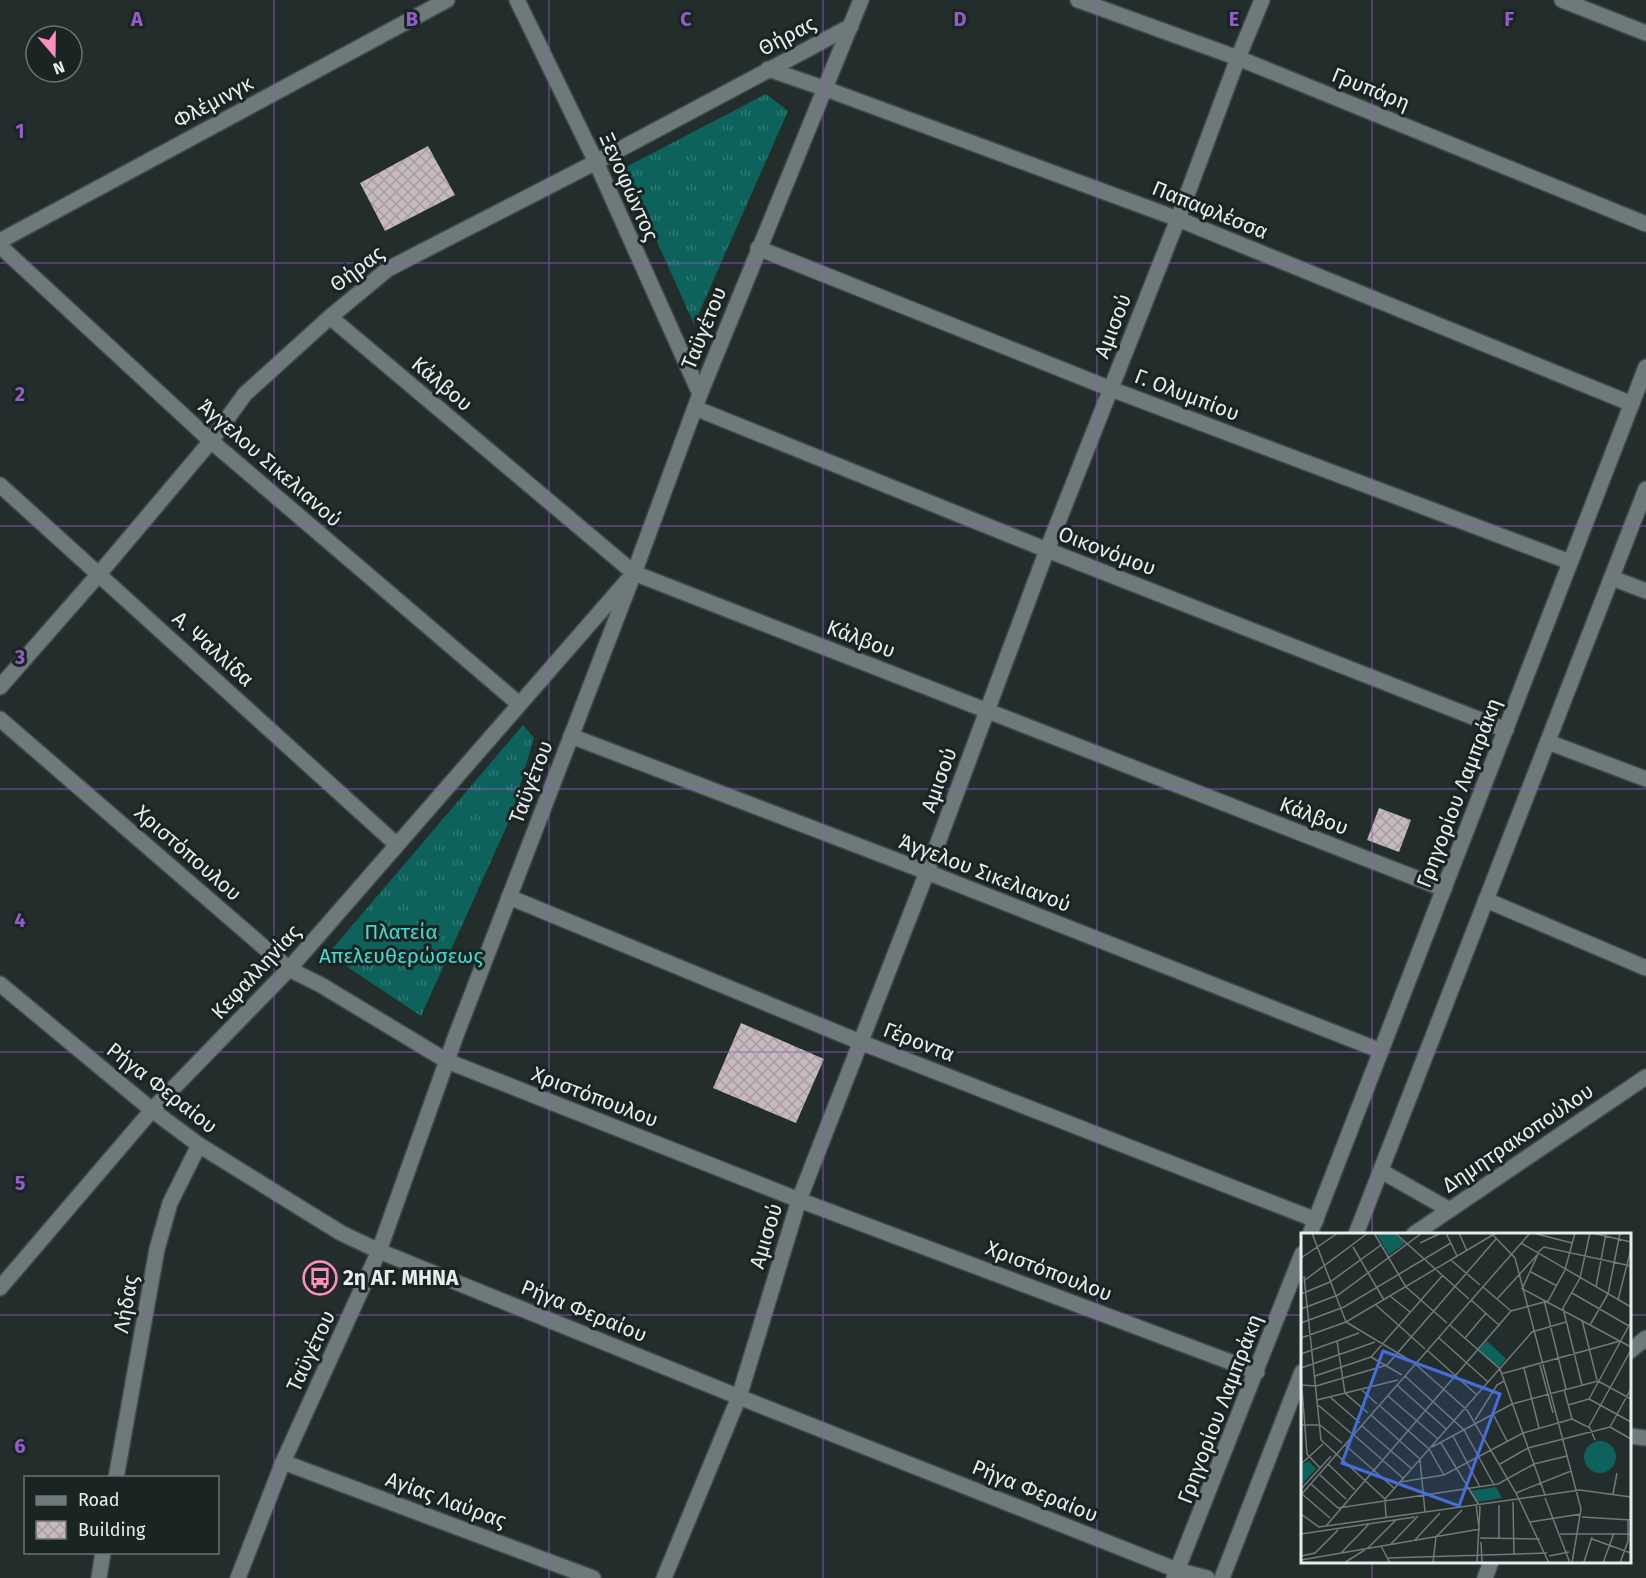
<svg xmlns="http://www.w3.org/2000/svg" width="1646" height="1578" font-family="'Fira Sans',sans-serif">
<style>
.grass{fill:url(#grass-tufts)}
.building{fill:url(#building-cross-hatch)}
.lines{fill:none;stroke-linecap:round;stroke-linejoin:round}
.minor-casing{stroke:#404a49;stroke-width:18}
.tertiary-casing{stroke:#404a49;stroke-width:18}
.secondary-casing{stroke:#404a49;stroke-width:18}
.minor{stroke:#6d7a79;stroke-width:15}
.tertiary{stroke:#6d7a79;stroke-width:15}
.secondary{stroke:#6d7a79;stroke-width:15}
.grid{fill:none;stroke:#965cca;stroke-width:1.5;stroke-opacity:0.55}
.labels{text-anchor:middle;stroke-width:6;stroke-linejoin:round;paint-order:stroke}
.street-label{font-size:21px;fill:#e6edec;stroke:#192423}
.park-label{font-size:21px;fill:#40dace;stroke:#192423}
.poi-label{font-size:21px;font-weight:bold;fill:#e6edec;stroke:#192423;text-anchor:start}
.inset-road{fill:none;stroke:#717a79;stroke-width:1.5}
.view{fill:#456edc;fill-opacity:0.15;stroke:#456edc;stroke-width:3}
.inset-edge{fill:none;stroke:#e6edec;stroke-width:3}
.grid-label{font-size:20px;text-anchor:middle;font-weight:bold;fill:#965cca;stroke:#192423;stroke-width:6;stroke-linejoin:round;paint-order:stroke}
</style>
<defs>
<pattern id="grass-tufts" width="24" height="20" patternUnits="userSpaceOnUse" patternTransform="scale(1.5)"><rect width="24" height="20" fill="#0e625c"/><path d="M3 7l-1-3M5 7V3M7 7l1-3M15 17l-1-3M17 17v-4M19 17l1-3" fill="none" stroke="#317974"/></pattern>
<pattern id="building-cross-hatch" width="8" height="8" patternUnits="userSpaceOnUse" patternTransform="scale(1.5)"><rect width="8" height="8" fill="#c6b9be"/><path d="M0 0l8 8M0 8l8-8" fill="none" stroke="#a69ca0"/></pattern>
</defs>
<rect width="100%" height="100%" fill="#232e2c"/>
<path class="grass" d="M766,94L788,111L694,324L624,168Z
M523,725L534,738L510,819L421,1016L328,954Z"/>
<path class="building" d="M428,146L455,195L385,231L360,183Z
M1379,808L1411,820L1399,852L1367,840Z
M741,1023L824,1059L796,1123L713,1088Z"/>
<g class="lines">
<g class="minor-casing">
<path id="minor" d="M517,0L596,162L700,394
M1078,0L1238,58L1646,224
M1562,0L1646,33
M768,69L826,89L1178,219L1632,404
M0,241L447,0
M0,246L211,441L519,704
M758,248L1111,389L1570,562
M330,317L634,573L1444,889
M695,408L1047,550L1506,730
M0,485L397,845
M1612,578L1646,591
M0,687L99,574L211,441L245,394L330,317L388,269L596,162L851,26
M0,719L289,969L321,985L447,1061L799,1200L1257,1372
M571,736L927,872L1381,1051
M1548,742L1646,779
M509,897L860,1042L1316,1220
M1486,900L1646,968
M1381,1171L1450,1210
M1414,1234L1646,1077
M1630,1351L1646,1338
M1630,1436L1646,1438
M283,1462L593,1578
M116,1478L157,1249L170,1203L199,1145
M99,1578L103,1552
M664,1578L739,1397L799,1200L927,872L1047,550L1178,219L1238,58L1262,0
M1485,1578L1491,1562"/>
</g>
<g class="tertiary-casing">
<path id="tertiary" d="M0,984L152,1110L199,1145L341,1233L379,1251L739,1397L1177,1570L1207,1578
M0,1288L152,1110L289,969L627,581
M238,1578L283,1462L379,1251L455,1038L634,573L700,394L861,0"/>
</g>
<g class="secondary-casing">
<path id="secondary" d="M1310,1234L1646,367
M1356,1234L1646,489
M1174,1578L1302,1254
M1222,1578L1302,1372"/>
</g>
<use href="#minor" class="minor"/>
<use href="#tertiary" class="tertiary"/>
<use href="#secondary" class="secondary"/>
</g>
<path class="grid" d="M274,0V1578M549,0V1578M823,0V1578M1097,0V1578M1372,0V1234M0,263H1646M0,526H1646M0,789H1646M0,1052H1646M0,1315H1302M1630,1315H1646M1372,1562V1578"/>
<defs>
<g id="bus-ring" transform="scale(1.725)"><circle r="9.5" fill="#192423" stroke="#fd8ebf" stroke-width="1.5"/><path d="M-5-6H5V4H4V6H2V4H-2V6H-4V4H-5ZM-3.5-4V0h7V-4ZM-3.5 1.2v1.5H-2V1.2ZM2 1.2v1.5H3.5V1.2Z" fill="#fd8ebf"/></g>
</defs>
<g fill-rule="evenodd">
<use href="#bus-ring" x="320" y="1278"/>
</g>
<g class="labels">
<g class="street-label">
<text transform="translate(787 36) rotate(-28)" y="7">Θήρας</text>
<text transform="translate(1371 89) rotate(22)" y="7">Γρυπάρη</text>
<text transform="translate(213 102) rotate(-28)" y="7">Φλέμινγκ</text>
<text transform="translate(629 187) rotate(66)" y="7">Ξενοφώντος</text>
<text transform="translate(1210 210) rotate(22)" y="7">Παπαφλέσσα</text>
<text transform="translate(357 269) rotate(-37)" y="7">Θήρας</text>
<text transform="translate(1113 326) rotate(-69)" y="7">Αμισού</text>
<text transform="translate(704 328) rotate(-68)" y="7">Ταϋγέτου</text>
<text transform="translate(442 384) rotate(40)" y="7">Κάλβου</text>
<text transform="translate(1187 395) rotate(21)" y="7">Γ. Ολυμπίου</text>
<text transform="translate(270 463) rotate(41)" y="7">Άγγελου Σικελιανού</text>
<text transform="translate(1107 551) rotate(21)" y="7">Οικονόμου</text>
<text transform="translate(861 639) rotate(21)" y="7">Κάλβου</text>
<text transform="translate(213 649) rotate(42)" y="7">Α. Ψαλλίδα</text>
<text transform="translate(939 780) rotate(-70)" y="7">Αμισού</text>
<text transform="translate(531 782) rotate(-69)" y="7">Ταϋγέτου</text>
<text transform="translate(1459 793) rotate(-69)" y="7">Γρηγορίου Λαμπράκη</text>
<text transform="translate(1314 816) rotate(21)" y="7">Κάλβου</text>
<text transform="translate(188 853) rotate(41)" y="7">Χριστόπουλου</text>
<text transform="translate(985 873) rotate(21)" y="7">Άγγελου Σικελιανού</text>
<text transform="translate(256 972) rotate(-47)" y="7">Κεφαλληνίας</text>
<text transform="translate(919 1042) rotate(21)" y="7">Γέροντα</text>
<text transform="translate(162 1088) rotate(38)" y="7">Ρήγα Φεραίου</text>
<text transform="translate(595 1097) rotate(21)" y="7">Χριστόπουλου</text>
<text transform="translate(1518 1138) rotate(-34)" y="7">Δημητρακοπούλου</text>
<text transform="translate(766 1236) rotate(-73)" y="7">Αμισού</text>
<text transform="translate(1049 1271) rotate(21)" y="7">Χριστόπουλου</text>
<text transform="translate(126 1304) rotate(-80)" y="7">Λήδας</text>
<text transform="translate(584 1311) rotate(22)" y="7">Ρήγα Φεραίου</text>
<text transform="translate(311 1351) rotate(-65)" y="7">Ταϋγέτου</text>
<text transform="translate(1220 1409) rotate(-69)" y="7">Γρηγορίου Λαμπράκη</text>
<text transform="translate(1035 1491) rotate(22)" y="7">Ρήγα Φεραίου</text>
<text transform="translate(446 1500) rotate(20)" y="7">Αγίας Λαύρας</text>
</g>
<g class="park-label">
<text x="401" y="939">Πλατεία<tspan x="401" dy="24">Απελευθερώσεως</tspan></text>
</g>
<g class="poi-label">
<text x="343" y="1285">2η ΑΓ. ΜΗΝΑ</text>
</g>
</g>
<g transform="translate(1301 1233)">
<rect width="330" height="330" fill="#232e2c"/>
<path d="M75,0H92L104,10L88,22ZM186,108L205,126L198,134L178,117ZM283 224a16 16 0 1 1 32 0a16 16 0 1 1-32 0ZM8,228L15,236L0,252V232ZM195,254L201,265L176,269L168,258Z" fill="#0e625c"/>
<path class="inset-road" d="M11,0L45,89M73,0L105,54L146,90M94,0L168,66M145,0L156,23M158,0L166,18M232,0L271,10M291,0L330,9M192,2L214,25L280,276L271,330M119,10L140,0M220,10L330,74M52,14L83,67M236,20L243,14L330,33M0,25L37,0M150,27L179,52M230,39L256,53M3,43L20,207L84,266M4,47L67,0M182,54L210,78M222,54L237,21M295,54L305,0M220,55L330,114M271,60L328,93M0,61L29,49L80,12M89,63L109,79M196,66L237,21M170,67L199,93M243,67L265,156M317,67L330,16M75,72L124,116M0,76L37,62L121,0M281,87L296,147M45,89L112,129L166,177L215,260L248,330M0,90L43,74L150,10M149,92L199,136L244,262M289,92L307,61L319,0M0,105L45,89L195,0M138,105L187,149M164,105L185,80M36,108L44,160L67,180M127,118L176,162M0,121L58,100M70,124L142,42M70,124L101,142M239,132L252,180M0,135L74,109M223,135L238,195M200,141L319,108M0,142L6,221L19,235M14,143L70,124M104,143L163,197L193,252M297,148L330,166M0,152L15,153L86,132L195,6M96,152L145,196M281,152L262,75L279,45L289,0M60,156L76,171M263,156L271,186M87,163L137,206M29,164L59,190M288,166L330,89M288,166L330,189M16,167L97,147M17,172L50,200M267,172L288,166M79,173L128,216L143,242M192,181L206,208M70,182L119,226M271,186L289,195L294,207M174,187L196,152L203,148M0,192H19M19,192L41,210M61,193L111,236M309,194L330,156M309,194L330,206M287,195L330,117M53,202L103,246M152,203L179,254M140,210L179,274L176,330M44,212L93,255M131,214L211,171L297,148M119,227L124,279M0,231L22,211M27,231L54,257M199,231L227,215L309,194M19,242L45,266M99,249L143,242L222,200L271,186M10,251L37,275L197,251L233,231L266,223M0,256L30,223M215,260L270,238M1,261L29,285M312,261L316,240M0,262L229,0M244,265L269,330M212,269L213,322M175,271L178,295M198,272V306M0,281L18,294L279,257L330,264M85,284L84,266L231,99L265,89M281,284L330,287M229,289L280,281M25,293L210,78L247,68L264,37L274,0M0,301L114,284M259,301H330M179,305L239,306M291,306L330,320M113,308L139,280M180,309L181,330M90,311L117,283M80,313L89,330M40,320L68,291M0,323L14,320L37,297M248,323L268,319M87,325L246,320M0,327L179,296M283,329L291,304M43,330L67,315L95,287M132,330L135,304L161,277M302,330L313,300M319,330L327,308V287"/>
<path class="view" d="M82,118L199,161L158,273L41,230Z"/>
<rect width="330" height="330" class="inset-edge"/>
</g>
<g class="grid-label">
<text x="137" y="26">A</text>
<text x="412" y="26">B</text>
<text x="686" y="26">C</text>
<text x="960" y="26">D</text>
<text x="1234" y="26">E</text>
<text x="1509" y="26">F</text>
<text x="20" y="138">1</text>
<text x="20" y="401">2</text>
<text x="20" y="664">3</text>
<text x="20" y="927">4</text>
<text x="20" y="1190">5</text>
<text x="20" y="1453">6</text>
</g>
<rect x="24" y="1476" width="195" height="78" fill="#192423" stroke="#6b7473" stroke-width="1.5"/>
<rect x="36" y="1496" width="30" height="9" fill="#6d7a79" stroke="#6b7473" stroke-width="1.5"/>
<text x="78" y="1506" font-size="18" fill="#e6edec">Road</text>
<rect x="36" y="1521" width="30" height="18" fill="url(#building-cross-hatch)" stroke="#6b7473" stroke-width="1.5"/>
<text x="78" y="1536" font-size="18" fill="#e6edec">Building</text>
<g transform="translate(54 54) rotate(160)"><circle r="28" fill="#192423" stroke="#6b7473" stroke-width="1.5"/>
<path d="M0-4.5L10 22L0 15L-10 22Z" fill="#fd8ebf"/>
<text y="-9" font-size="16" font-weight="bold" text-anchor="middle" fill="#e6edec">N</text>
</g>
</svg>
